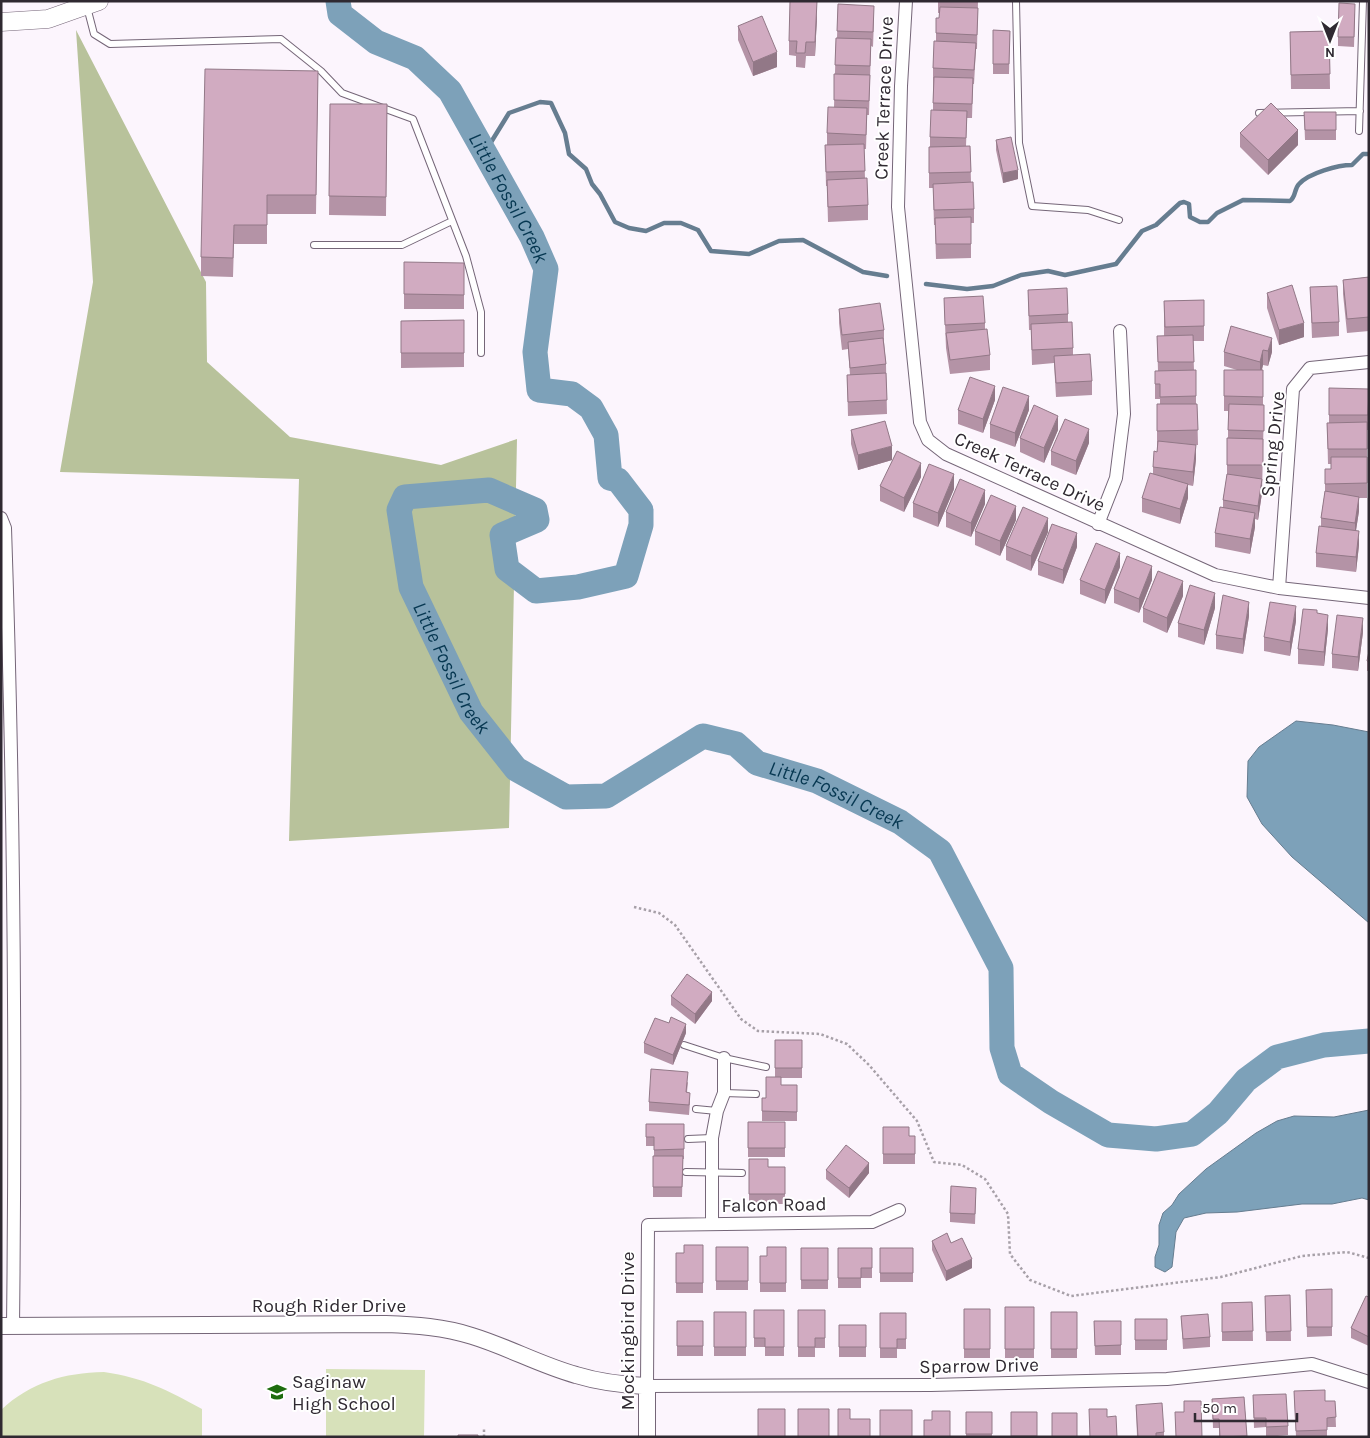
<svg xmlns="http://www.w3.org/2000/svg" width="1370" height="1438" font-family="Karla,sans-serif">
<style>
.green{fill:#d7e1ba}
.forest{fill:#b8c29b}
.water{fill:#7da1b9;stroke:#667d90}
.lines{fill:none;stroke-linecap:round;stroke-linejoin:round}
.stream{stroke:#667d90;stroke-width:4.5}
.river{stroke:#7da1b9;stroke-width:25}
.service-casing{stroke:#756678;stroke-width:8}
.minor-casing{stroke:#756678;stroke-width:14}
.tertiary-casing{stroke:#756678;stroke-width:18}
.secondary-casing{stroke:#756678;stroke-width:19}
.path{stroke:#a7a0a8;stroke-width:2.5;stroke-dasharray:2.5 2.5;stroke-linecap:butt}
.service{stroke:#fff;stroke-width:6}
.minor{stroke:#fff;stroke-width:12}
.tertiary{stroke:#fff;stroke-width:16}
.secondary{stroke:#fff;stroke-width:18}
.wall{fill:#b493a6}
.shaded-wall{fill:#927887}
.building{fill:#d1abc1;stroke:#927887}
.labels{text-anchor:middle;stroke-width:4;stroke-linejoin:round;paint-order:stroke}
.street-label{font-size:19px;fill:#2f2931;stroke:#fff}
.poi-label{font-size:19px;fill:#2f2931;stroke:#fff;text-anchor:start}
.water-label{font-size:20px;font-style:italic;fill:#063751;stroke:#fff}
</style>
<rect width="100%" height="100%" fill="#fcf5fd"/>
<path class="green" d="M326,1369L425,1370L424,1437H326Z
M104,1372C145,1378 167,1390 202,1409V1437H1V1410C31,1382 64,1373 104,1372Z"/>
<path class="forest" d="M76,30L206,282L207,362L290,437L441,465L517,439L509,828L289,841L299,479L60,472L93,282Z"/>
<path class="water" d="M1296,721L1333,725L1369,732V923L1292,857L1262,824L1247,797L1248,761L1259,747Z
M1369,1110V1200L1362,1198L1332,1204H1302L1237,1212L1206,1213L1184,1218L1176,1232L1172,1267L1165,1272L1155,1267V1257L1159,1245V1225L1163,1213L1172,1205L1179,1194L1206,1169L1256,1133L1277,1121L1294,1116L1334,1117Z"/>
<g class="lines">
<path class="stream" d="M485,152L509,113L540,102L551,103L565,133L569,154L586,169L592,184L600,194L615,222L629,228L646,231L664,223H681L698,230L711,251L749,254L779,241L803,240L863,272L887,276
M926,284L967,289L993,286L1021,275L1048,271L1065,275L1116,264L1142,231L1156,225L1180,203L1184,202L1189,204L1190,217L1200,222H1208L1217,213L1243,200L1290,201C1296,197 1294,189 1299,184C1309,173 1338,165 1352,165L1363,154H1369"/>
<path class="river" id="s1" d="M338,1L340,14L376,42L415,58L450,91L532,237L546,269L535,352L539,390L572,394L591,408L606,435L610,478L618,480L641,510V525L626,576L578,587L536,591L507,569L502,535L537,520L535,510L489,490L405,497L399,510L411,587L471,712L516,769L566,797L606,796L703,736L736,744L757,763L817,781L900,822L940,851L1001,968L1002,1048L1010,1074L1051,1102L1108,1135L1156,1139L1192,1134L1218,1113L1246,1080L1277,1057L1324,1045L1369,1041"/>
<g class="service-casing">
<path id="service" d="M1016,1L1019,143L1032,206L1088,210L1119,220
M87,7L94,34L110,44L281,39L321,71L342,93L413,119L466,256L481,312V353
M1259,113L1360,111
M1359,131L1363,1
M314,245H402L452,221
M684,1045L724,1058L766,1067
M724,1093L756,1094
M696,1109L717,1111
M688,1139L712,1138
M686,1172L742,1173"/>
</g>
<g class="minor-casing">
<path id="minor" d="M906,1L901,86L898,207L920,422L928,440L946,454L1215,575L1279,588L1369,598
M1,518L5,528C14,794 16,1060 13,1326
M1098,524L1116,478L1124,414L1120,331
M1279,588L1293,389L1310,368L1369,362
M899,1210L872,1222L648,1225L647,1386L931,1385L1167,1379L1312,1364L1369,1382
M712,1224V1138L717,1111L724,1093V1058"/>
</g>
<g class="tertiary-casing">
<path id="tertiary" d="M1,1326L386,1324C415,1325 444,1327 472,1336C508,1347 540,1365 576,1375C599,1382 623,1385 647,1386V1437"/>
</g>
<g class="secondary-casing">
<path id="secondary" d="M1,22L48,19L99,1"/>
</g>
<path class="path" d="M634,907L659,913L675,925L741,1019L758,1031L820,1034L847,1044L869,1065L917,1121L934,1162L962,1165L985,1179L1008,1214L1010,1254L1030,1280L1071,1296L1221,1277L1302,1256L1347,1252L1369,1258
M484,1437V1427"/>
<use href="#service" class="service"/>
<use href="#minor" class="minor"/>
<use href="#tertiary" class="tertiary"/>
<use href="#secondary" class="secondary"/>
</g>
<path class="wall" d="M938,1H978L977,49H976L974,84H973L972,118H967L966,146H970L971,182L974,209V223H971V258L936,259L935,225H934L933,188H929V147H930V137L933,110V68L936,41V18H939L940,13H938Z
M838,4L874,20L873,47L871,46L869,115H867L866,149H864L865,178L868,205V220L828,222L827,186H826L825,145H827V133L834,107L836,38H837Z
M1355,13L1354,47L1338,46V37Z
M817,16L815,56H806L805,68L796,67V56L789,55V41Z
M738,26L777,67L753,76L738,40Z
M993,30L1010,31L1009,74H993Z
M1329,31L1330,89H1291L1290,32Z
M318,71L316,214H267V244H234L233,277L201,276V257Z
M330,104H387L386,216L329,215Z
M1304,112H1336V140H1305Z
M1240,133L1298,145L1268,175L1240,147Z
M996,140L1018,179L1003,183L996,150Z
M464,263V309H404V294Z
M1369,277V331L1347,333L1343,294V280Z
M1310,287L1339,322V336L1312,338Z
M1028,290L1068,314V322L1073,348V355L1092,381V395L1056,397L1054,363L1032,365L1031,330H1029Z
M1267,293L1304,337L1279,345L1267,308Z
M944,298L985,323V329L990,355V370L950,374L946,348Z
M1204,300V341H1193L1194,370H1196V404H1197L1198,445H1195L1196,459L1193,486L1188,485V498L1180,524L1142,512V498L1153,474V467L1157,452V404H1160V399H1155V371H1158L1157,336H1164V301Z
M839,309L884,330V342L886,364L887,414L848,416L847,375H850L848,349L842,350L839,323Z
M464,320V367L401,368V321Z
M1231,326L1272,352L1268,366L1263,365L1262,370H1263V405H1264L1262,493L1258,520L1255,519V527L1250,554L1215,547V533L1223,507V500L1227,475V438H1228V411H1224V370H1237L1224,366V352Z
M1369,389L1368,430H1367V498H1359V511L1356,530L1359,545L1356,572L1316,567V553L1321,526V518L1325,491V469H1331V464H1328L1327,423H1329V415Z
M995,400L983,433L958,424V410Z
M1029,410L1015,447L990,438V424Z
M851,430L892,460L858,470L851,444Z
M1058,430L1044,463L1020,452V438Z
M1089,443L1076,475L1051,465V451Z
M921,477L904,512L880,501V486Z
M954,489L938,527L913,517V503Z
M985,504L971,537L946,527V512Z
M1016,520L1000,556L975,545V531Z
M1048,532L1031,571L1006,560V546Z
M1077,547L1063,584L1038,575V561Z
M1120,567L1105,604L1080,594V580Z
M1152,580L1139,613L1114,603V589Z
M1183,596L1167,633L1143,622V608Z
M1215,608L1204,645L1178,637V623Z
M1317,613L1328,629L1324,666L1298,664V649Z
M1249,616L1243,654L1216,649V635Z
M1296,621L1290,656L1264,651V637Z
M1363,632L1358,671L1332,668V654Z
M1369,651V671H1367V661Z
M671,996L712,1001L695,1024L671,1005Z
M686,1033L673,1065L644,1053V1043Z
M775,1040H802V1078H781V1085H797V1121H762V1098H766L775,1077Z
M688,1082L687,1092L690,1102L689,1115L649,1111V1102Z
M748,1122H785V1157H748Z
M646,1124H684V1159H683L682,1197H653V1156H654V1146H646Z
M883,1127L909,1136H915V1164H883Z
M749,1159L768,1167H785V1204H749Z
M826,1170L869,1173L849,1198L826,1179Z
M976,1197L975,1224L950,1222V1213Z
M932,1241L951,1243L972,1268L946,1281L932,1250Z
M703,1245V1293H676V1253H684Z
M716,1247H748V1290H716Z
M786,1247V1292H760V1256H767Z
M801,1248H828V1289H801Z
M838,1248H872V1278H861V1288H838Z
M880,1248H913V1282H880Z
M1332,1289V1336L1307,1337L1306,1290Z
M1290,1295L1291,1341H1266L1265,1296Z
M1369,1297V1346L1351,1338V1328Z
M1252,1302L1253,1341H1222V1303Z
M1005,1307H1034V1358H1005Z
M964,1309H990V1358H964Z
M754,1310H784V1356H765V1347H754Z
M798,1310H825V1348H815V1357H798Z
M714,1312H746V1356H714Z
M1051,1312H1077V1358H1051Z
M880,1313H906V1349H897V1358H880Z
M1181,1316L1210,1337V1347L1183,1349Z
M1135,1319H1167V1350H1135Z
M677,1321H703V1356H677Z
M1094,1321H1121V1355H1095Z
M839,1325H866V1357H839Z
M1294,1391L1325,1401H1335L1336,1427H1327V1437H1296Z
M1253,1395L1288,1426V1435L1266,1437V1427L1254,1428Z
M1244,1397L1247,1437H1219V1428H1213L1212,1399Z
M1136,1405L1164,1432V1437H1137Z
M966,1412H992V1437H966Z
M1011,1412H1037V1437H1011Z"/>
<path class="shaded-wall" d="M817,1V16L815,56V42Z
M777,52V67L753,76V62Z
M1298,130V145L1268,175V160Z
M1018,170V179L1003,183V173Z
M1304,323V337L1279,345V330Z
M1272,338V352L1268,366V351Z
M1263,350V365L1260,376V362Z
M995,386V400L983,433V419Z
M1029,396V410L1015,447V433Z
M1058,416V430L1044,463V448Z
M1089,429V443L1076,475V461Z
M1196,445V459L1193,486V472Z
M892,446V460L858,470V455Z
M921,463V477L904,512V498Z
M954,474V489L938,527V513Z
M1262,479V493L1258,520V506Z
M1188,484V498L1180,524V509Z
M985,490V504L971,537V523Z
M1359,497V511L1355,537V523Z
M1016,506V520L1000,556V541Z
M1255,513V527L1250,554V539Z
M1048,518V532L1031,571V556Z
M1359,531V545L1356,572V557Z
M1077,533V547L1063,584V570Z
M1120,553V567L1105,604V590Z
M1152,566V580L1139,613V599Z
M1183,581V596L1167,633V618Z
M1215,593V608L1204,645V630Z
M1249,602V616L1243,654V639Z
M1296,606V621L1290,656V642Z
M1328,615V629L1324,666V652Z
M1363,618V632L1358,671V657Z
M712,992V1001L695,1024V1014Z
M686,1024V1033L673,1065V1055Z
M869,1163V1173L849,1198V1188Z
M972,1259V1268L946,1281V1271Z"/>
<path class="building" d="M790,1H817L815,42H806L805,53H796L797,41H789Z
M1339,3L1355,4L1354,37H1338Z
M838,4L874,6L873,32L837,31Z
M940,7L978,8L977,35L936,33V18H939Z
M762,16L777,52L753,62L738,26Z
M993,30L1010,31L1009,64H993Z
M1329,31L1330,74L1291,75L1290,32Z
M836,38L871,39L870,66L835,65Z
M934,41L976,43L974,70L933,68Z
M205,69L318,71L316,195H267V225H234L233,258L201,257Z
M834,74L870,75L869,101L834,100Z
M934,77L973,78L972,104L933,103Z
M1271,103L1298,130L1268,160L1240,133Z
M330,104H387L386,197L329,196Z
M828,107L867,108L866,135L827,133Z
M931,110L967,111L966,138L930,137Z
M1304,112H1336V130H1305Z
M1011,137L1018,170L1003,173L996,140Z
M864,144L865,171L826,172L825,145Z
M970,146L971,172L929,173V147Z
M867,178L868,205L828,207L827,180Z
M973,182L974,209L934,210L933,184Z
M971,217V244H936L935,218Z
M404,262L464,263V295L404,294Z
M1369,277V317L1347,319L1343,280Z
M1292,285L1304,323L1279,330L1267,293Z
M1337,286L1339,322L1312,323L1310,287Z
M1067,288L1068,314L1029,316L1028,290Z
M983,296L985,323L945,325L944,298Z
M1204,300V326L1165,327L1164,301Z
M880,303L884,330L842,335L839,309Z
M464,320V353H401V321Z
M1072,322L1073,348L1032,350L1031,324Z
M1231,326L1272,338L1268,351L1263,350L1260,362L1224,352Z
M987,329L990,355L950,360L946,333Z
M1193,335L1194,362H1158L1157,336Z
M883,338L886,364L850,368L848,342Z
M1090,354L1092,381L1056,383L1054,356Z
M1196,370V396L1160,397V384H1155V371Z
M1224,370H1263V397L1224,396Z
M886,373L887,400L848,402L847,375Z
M970,377L995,386L983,419L958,410Z
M1003,387L1029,396L1015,433L990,424Z
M1329,388L1369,389L1368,415H1329Z
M1157,404H1197L1198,430L1157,431Z
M1229,404L1264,405V431L1228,430Z
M1034,405L1058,416L1044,448L1020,438Z
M1065,419L1089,429L1076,461L1051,451Z
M885,421L892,446L858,455L851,430Z
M1367,422V449H1328L1327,423Z
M1227,438L1263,439V465H1227Z
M1158,441L1196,445L1193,472L1153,467L1154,451L1157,452Z
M897,451L921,463L904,498L880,486Z
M1331,457H1367V483L1325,484V469H1331Z
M929,464L954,474L938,513L913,503Z
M1150,473L1188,484L1180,509L1142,498Z
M1227,474L1262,479L1258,506L1223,500Z
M960,479L985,490L971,523L946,512Z
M1325,491L1359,497L1355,523L1321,518Z
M991,495L1016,506L1000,541L975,531Z
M1023,507L1048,518L1031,556L1006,546Z
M1220,507L1255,513L1250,539L1215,533Z
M1052,524L1077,533L1063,570L1038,561Z
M1319,526L1359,531L1356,557L1316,553Z
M1096,543L1120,553L1105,590L1080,580Z
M1127,556L1152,566L1139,599L1114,589Z
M1158,571L1183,581L1167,618L1143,608Z
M1190,585L1215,593L1204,630L1178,623Z
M1223,595L1249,602L1243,639L1216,635Z
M1270,602L1296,606L1290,642L1264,637Z
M1303,609L1317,610V613L1328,615L1324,652L1298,649Z
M1337,615L1363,618L1358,657L1332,654Z
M1369,651V662L1367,661Z
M687,974L712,992L695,1014L671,996Z
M671,1017L686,1024L673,1055L644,1043L655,1018L669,1023Z
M775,1040H802V1068H775Z
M651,1069L688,1072L686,1092L690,1093L689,1105L649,1102Z
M766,1077H781V1085H797V1112L762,1111V1098H766Z
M748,1122H785V1148H748Z
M646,1124H684V1149L654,1150V1137H646Z
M883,1127H909V1136H915V1154H883Z
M846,1145L869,1163L849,1188L826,1170Z
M653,1156H683L682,1187H653Z
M749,1159H768V1167H785V1194H749Z
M951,1186L976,1188L975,1214L950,1213Z
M947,1233L951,1243L962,1238L972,1259L946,1271L932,1241Z
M684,1245H703V1283H676V1253H684Z
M716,1247H748V1281H716Z
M767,1247H786V1283H760V1256H767Z
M801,1248H828V1280H801Z
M838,1248H872V1268H861V1278H838Z
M880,1248H913V1273H880Z
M1332,1289V1327H1307L1306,1290Z
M1290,1295L1291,1331L1266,1332L1265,1296Z
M1366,1296L1369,1297V1337L1351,1328Z
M1252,1302L1253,1331L1222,1332V1303Z
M1005,1307H1034V1349H1005Z
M964,1309H990V1349H964Z
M754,1310H784V1347H765V1338H754Z
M798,1310H825V1338H815V1347H798Z
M714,1312H746V1347H714Z
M1051,1312H1077V1349H1051Z
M880,1313H906V1339H897V1348H880Z
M1208,1314L1210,1337L1183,1339L1181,1316Z
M1135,1319H1167V1340H1135Z
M677,1321H703V1346H677Z
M1094,1321H1121V1345L1095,1346Z
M839,1325H866V1347H839Z
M1325,1390V1401H1335L1336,1417L1327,1418V1430L1296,1431L1294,1391Z
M1286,1394L1288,1426L1266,1427V1418H1254L1253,1395Z
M1244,1397L1247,1436L1220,1437L1219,1419H1213L1212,1399Z
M1184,1401H1201L1202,1437H1176L1175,1412H1184Z
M1162,1403L1164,1432L1156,1433V1437H1138L1136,1405Z
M758,1409H785V1437H758Z
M798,1409H829V1437H798Z
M838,1409H850V1419H870V1437H838Z
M1089,1409H1107V1417L1116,1416L1117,1437H1090Z
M880,1410H912V1437H880Z
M932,1411H950V1437H924V1420H932Z
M966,1412H992V1434H966Z
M1011,1412H1037V1436H1011Z
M1052,1413H1077V1437H1052Z
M458,1435H478V1437H458Z"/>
<defs>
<g id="school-bare" transform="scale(1.5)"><path d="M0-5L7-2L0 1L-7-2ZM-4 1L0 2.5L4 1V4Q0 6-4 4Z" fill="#1e6c0e" stroke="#fff" stroke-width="2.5" paint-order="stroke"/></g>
</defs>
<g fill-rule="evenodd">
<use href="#school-bare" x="277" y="1392"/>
</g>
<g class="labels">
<g class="street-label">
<text transform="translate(883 98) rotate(-88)" y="7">Creek Terrace Drive</text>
<text transform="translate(1272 444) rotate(-84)" y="7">Spring Drive</text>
<text transform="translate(1030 471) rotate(25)" y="7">Creek Terrace Drive</text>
<text transform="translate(774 1204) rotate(-1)" y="7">Falcon Road</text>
<text x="329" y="1312">Rough Rider Drive</text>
<text transform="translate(627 1331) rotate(-90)" y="7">Mockingbird Drive</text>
<text transform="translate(979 1365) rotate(-1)" y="7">Sparrow Drive</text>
</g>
<g class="poi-label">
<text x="292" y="1388">Saginaw<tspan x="292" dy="22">High School</tspan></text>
</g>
<g class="water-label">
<text dy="7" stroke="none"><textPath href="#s1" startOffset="271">Little Fossil Creek</textPath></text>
<text dy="7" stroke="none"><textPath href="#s1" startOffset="1246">Little Fossil Creek</textPath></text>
<text dy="7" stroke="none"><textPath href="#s1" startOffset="1726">Little Fossil Creek</textPath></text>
</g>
</g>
<rect width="1370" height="1438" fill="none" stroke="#2f2931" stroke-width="5"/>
<g transform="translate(1330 40) rotate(180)" stroke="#ffffff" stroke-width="4" paint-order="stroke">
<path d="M0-4L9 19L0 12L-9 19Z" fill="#2f2931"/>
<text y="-8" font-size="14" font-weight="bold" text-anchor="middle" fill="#2f2931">N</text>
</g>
<path d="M1195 1413v8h102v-8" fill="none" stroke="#2f2931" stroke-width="2.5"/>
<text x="1202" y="1413" font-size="15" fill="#2f2931" stroke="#ffffff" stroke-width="4" paint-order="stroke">50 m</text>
</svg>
